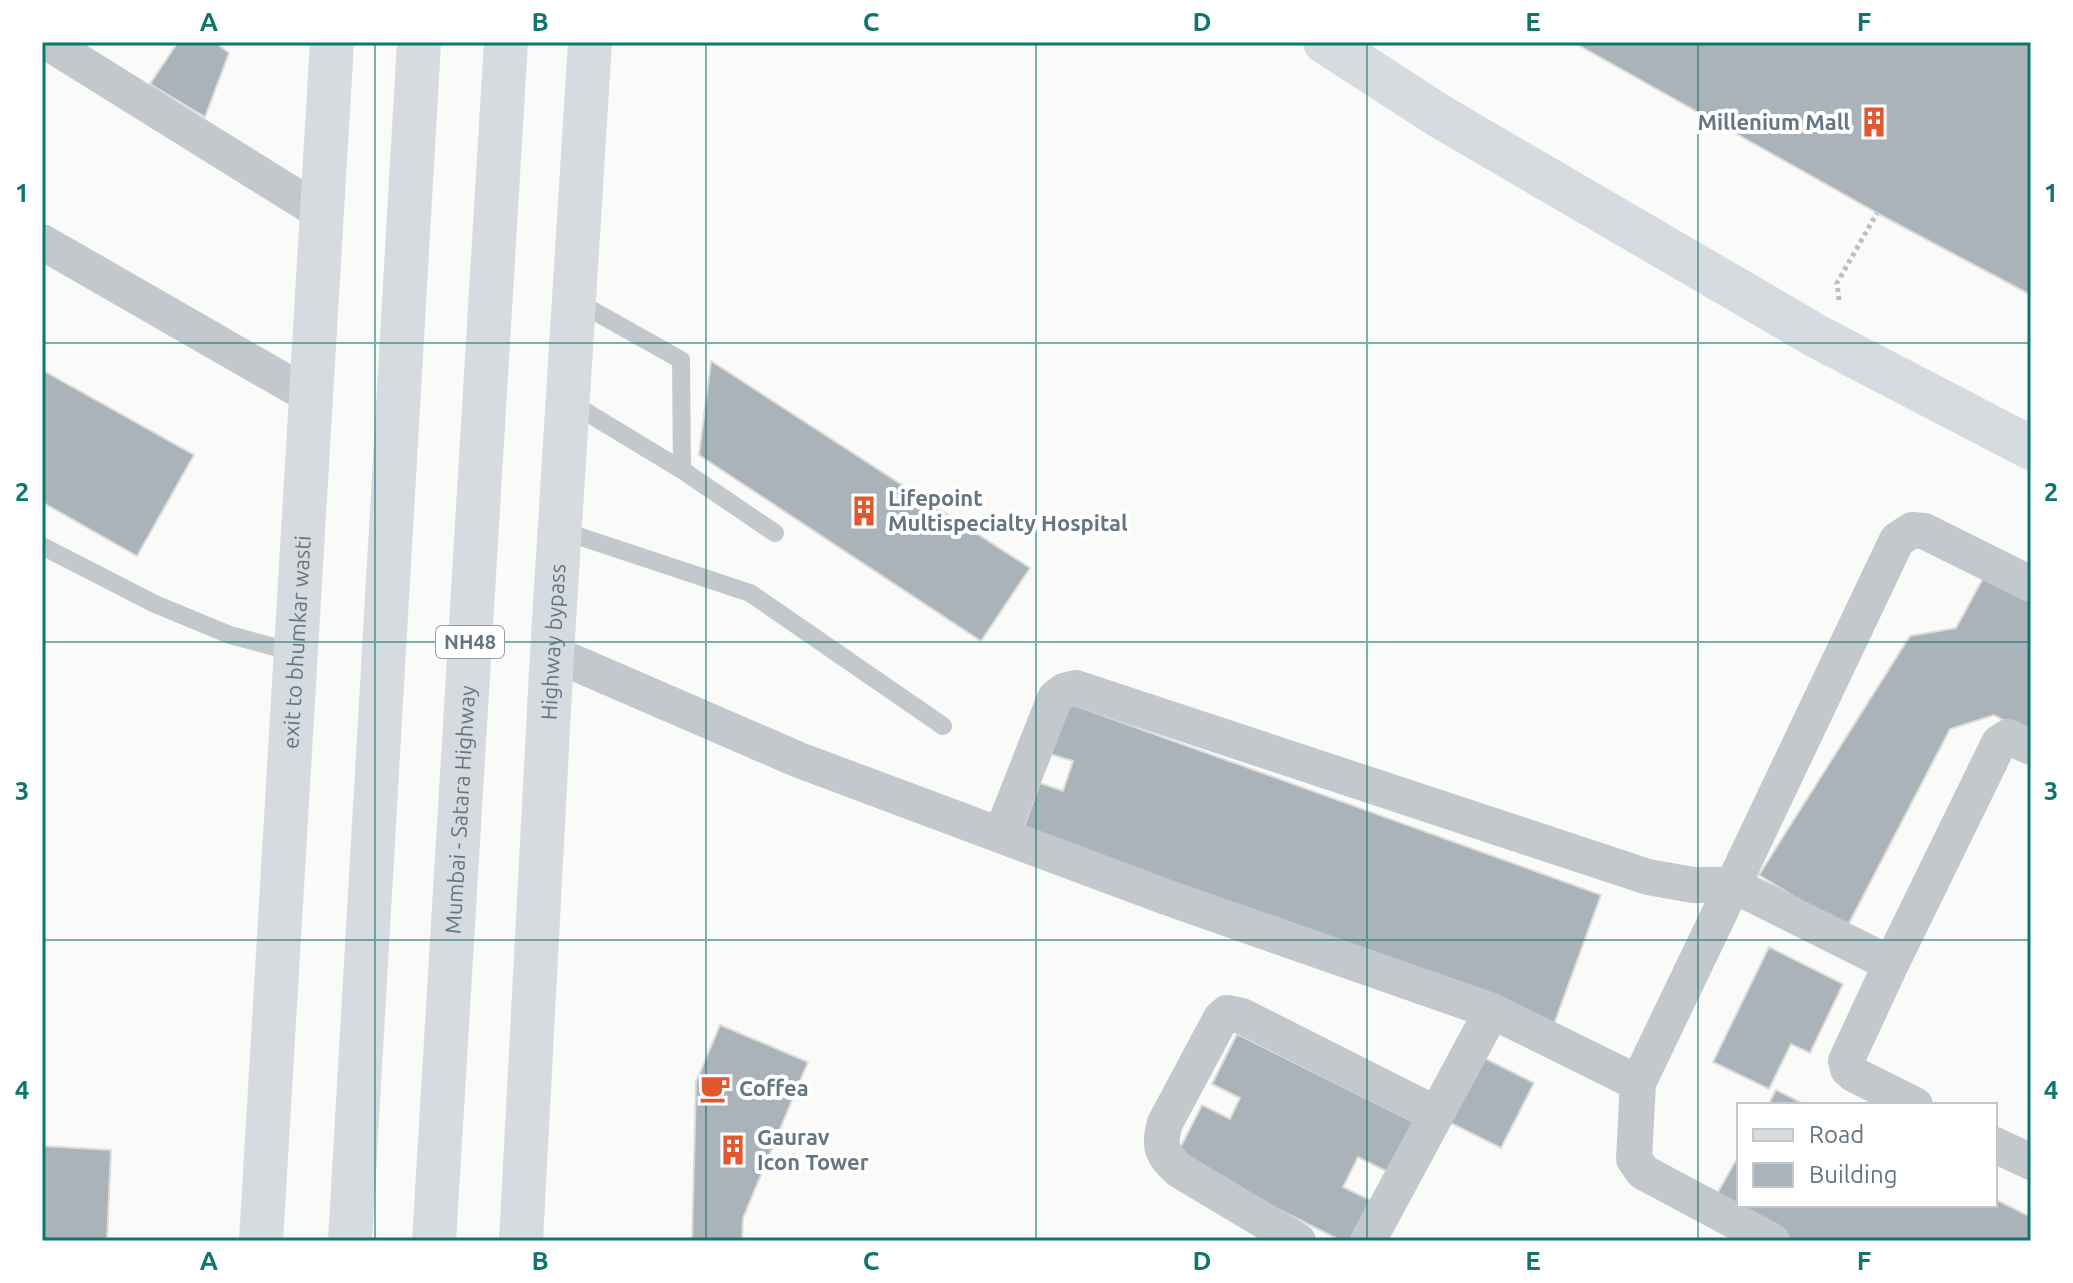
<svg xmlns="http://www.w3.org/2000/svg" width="2073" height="1283" font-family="Ubuntu,sans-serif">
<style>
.building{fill:#aab3b9;stroke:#dcdcda;stroke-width:2}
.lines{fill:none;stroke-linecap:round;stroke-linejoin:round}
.path{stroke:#bbbfc2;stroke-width:5;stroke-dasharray:4 4;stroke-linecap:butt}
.lane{stroke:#c3c8cc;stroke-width:18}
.street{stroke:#c3c8cc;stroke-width:36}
.secondary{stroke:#d6dbdf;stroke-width:44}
.primary{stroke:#d6dbdf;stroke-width:44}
.highway{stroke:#d6dbdf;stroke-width:44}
.grid{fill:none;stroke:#0f766e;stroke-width:2;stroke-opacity:0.55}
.labels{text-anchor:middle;stroke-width:8;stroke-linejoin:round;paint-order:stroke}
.shield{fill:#fff;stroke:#939fa8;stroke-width:2}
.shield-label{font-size:20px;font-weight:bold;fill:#657683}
.poi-label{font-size:22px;font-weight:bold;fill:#657683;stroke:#fff;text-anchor:start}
.street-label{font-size:22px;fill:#657683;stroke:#fff}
.neatline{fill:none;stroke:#0f766e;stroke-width:3}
.grid-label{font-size:26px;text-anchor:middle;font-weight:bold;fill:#0f766e}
</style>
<rect width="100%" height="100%" fill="#fafaf8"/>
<path class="building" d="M178,42H215L229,53L205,117L150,84Z
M1573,42H2031V295L1888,219Z
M711,361L1030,568L981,641L699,455Z
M42,370L194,455L137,556L42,502Z
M1986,573L2031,597V735L1994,715L1950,729L1846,929L1759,875L1910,636L1956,628Z
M1068,703L1601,895L1554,1024L1022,832L1040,783L1063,791L1073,761L1050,754Z
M1769,947L1843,984L1810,1053L1791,1044L1769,1089L1713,1062Z
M720,1025L808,1062L743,1218L742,1241H692L696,1082Z
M1237,1034L1416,1123L1390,1173L1358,1157L1343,1187L1376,1203L1357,1241H1342L1175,1158L1202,1105L1230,1119L1240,1098L1212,1084Z
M1476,1054L1534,1083L1501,1148L1443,1119Z
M1776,1090L1806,1105H1768Z
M42,1146L111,1150L107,1241H42Z
M1739,1155V1205H1995V1199L2031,1217V1241H1789L1714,1199Z"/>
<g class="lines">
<path class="path" d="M1839,300L1837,283L1877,213"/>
<path class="lane" d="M576,301L681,360L682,470L775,533
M568,401L682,470
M560,530L750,593L943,726
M42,546L155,604L230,635L297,653"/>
<path class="street" d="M47,42L322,213
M42,242L310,396
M552,653L799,760L1166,897L1492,1011L1638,1083L1634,1159L1643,1172L1772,1241
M1001,835L1055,698L1064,691L1076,688L1648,877L1693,885H1733L1897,540L1912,530L1924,531L2031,584
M1891,964L1846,1061L1848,1069L1855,1075L1915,1105
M1638,1083L1733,885L1891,964L1999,743L2008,737L2031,747
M1995,1145L2031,1162
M1298,1241L1179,1170C1162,1154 1158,1147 1165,1123L1221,1018L1227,1013L1242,1016L1436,1114
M1368,1241L1492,1011"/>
<path class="secondary" d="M1325,42L1441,117L1818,337L2031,448"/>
<g class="primary">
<path id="s1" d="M261,1241L332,42"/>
<path id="s2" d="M521,1241L552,653L590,42"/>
</g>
<g class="highway">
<path d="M350,1241L419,42"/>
<path id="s3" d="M434,1241L506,42"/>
</g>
</g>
<path class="grid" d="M375,42V1241M706,42V1241M1036,42V1241M1367,42V1241M1698,42V1241M42,343H2031M42,642H2031M42,940H2031"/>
<defs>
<g id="building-bare" transform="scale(2.4)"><path d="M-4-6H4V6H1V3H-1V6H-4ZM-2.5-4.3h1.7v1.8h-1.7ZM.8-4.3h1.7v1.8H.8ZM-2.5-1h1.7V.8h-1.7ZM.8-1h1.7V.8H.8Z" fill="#e4572e" stroke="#fff" stroke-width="2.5" paint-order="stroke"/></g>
<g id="cafe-bare" transform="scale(2.4)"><path d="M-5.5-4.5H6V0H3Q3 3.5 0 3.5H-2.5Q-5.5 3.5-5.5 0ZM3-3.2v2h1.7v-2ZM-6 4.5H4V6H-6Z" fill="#e4572e" stroke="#fff" stroke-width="2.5" paint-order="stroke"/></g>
</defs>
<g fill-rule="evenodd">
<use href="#building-bare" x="1874" y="122"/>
<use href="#building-bare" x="864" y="511"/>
<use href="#cafe-bare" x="715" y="1088"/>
<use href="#building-bare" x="733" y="1150"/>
</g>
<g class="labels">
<rect class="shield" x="436" y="626" width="68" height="32" rx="6"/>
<g class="shield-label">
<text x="470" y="649">NH48</text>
</g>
<g class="poi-label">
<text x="1850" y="130" text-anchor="end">Millenium Mall</text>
<text x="888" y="506">Lifepoint<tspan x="888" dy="25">Multispecialty Hospital</tspan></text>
<text x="739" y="1096">Coffea</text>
<text x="757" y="1145">Gaurav<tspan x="757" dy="25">Icon Tower</tspan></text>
</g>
<g class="street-label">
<text dy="8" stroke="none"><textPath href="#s2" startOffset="600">Highway bypass</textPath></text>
<text dy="8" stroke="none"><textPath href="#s1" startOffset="600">exit to bhumkar wasti</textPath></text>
<text dy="8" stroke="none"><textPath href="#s3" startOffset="432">Mumbai - Satara Highway</textPath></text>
</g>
</g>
<rect width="2073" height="1283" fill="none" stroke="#ffffff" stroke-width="88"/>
<rect x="1737" y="1103" width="260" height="104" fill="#ffffff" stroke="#c1c8cd" stroke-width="2"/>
<rect x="1753" y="1129" width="40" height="12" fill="#d6dbdf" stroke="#c1c8cd" stroke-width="2"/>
<text x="1809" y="1143" font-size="24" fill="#657683">Road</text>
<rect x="1753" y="1163" width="40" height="24" fill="#aab3b9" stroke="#c1c8cd" stroke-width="2"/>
<text x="1809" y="1183" font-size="24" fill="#657683">Building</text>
<rect x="44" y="44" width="1985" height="1195" class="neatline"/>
<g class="grid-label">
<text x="209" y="31">A</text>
<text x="540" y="31">B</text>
<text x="871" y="31">C</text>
<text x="1202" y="31">D</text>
<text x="1533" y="31">E</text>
<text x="1864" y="31">F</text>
<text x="22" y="202">1</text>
<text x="2051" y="202">1</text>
<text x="22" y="501">2</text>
<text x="2051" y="501">2</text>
<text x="22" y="800">3</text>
<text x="2051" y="800">3</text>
<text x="22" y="1099">4</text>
<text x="2051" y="1099">4</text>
<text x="209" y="1270">A</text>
<text x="540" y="1270">B</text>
<text x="871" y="1270">C</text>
<text x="1202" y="1270">D</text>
<text x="1533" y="1270">E</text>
<text x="1864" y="1270">F</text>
</g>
</svg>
